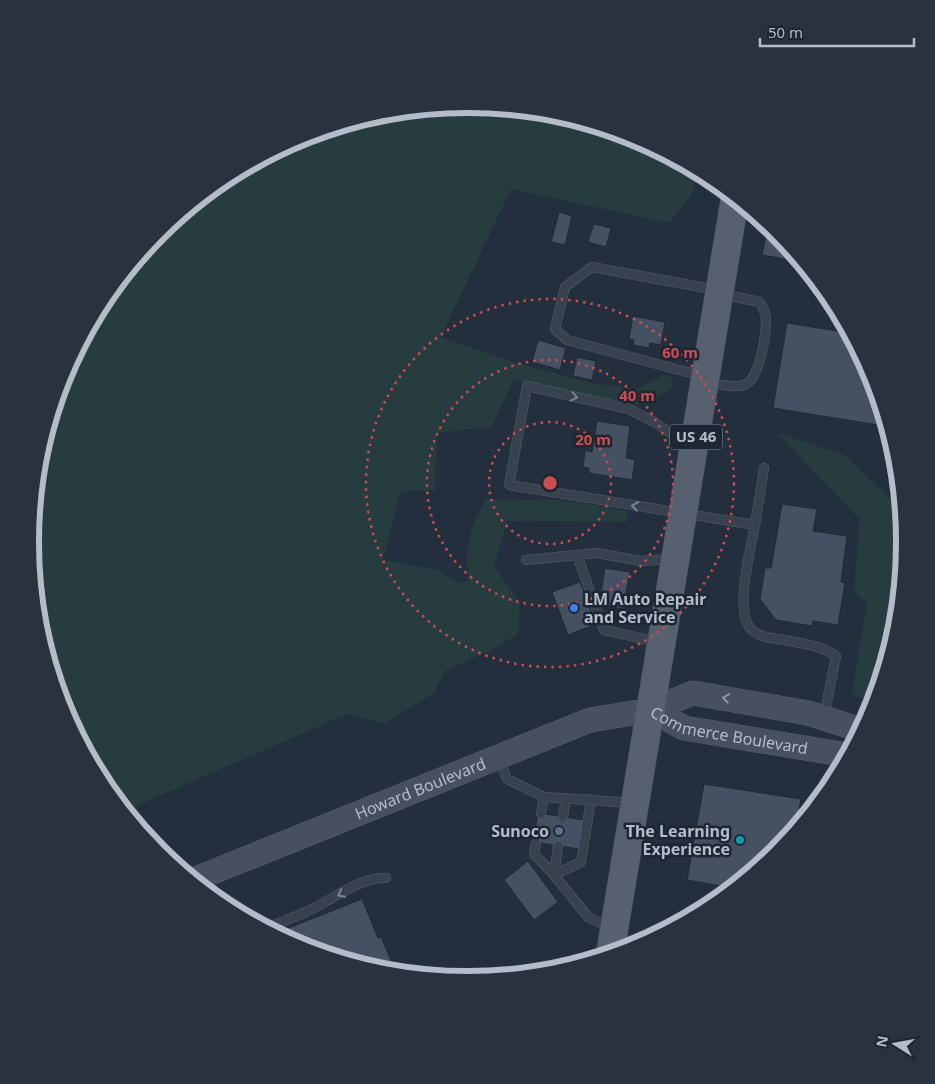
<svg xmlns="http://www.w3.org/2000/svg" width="935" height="1084" font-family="'Noto Sans',sans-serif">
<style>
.green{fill:#263c3f}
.building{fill:#455162;stroke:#1f2835}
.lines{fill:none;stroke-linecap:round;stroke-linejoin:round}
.service-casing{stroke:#565f6c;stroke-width:10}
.secondary-casing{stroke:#565f6c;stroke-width:25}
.primary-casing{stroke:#414a57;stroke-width:29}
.service{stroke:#38414e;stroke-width:9}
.secondary{stroke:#465061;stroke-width:24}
.primary{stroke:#56606e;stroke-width:28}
.oneway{stroke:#7c8592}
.oneway2{stroke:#8e96a5}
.ring{fill:none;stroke:#ce4d50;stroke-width:2.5;stroke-dasharray:2.5 5}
.shop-dot{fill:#3f7fe0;stroke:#1d2633;stroke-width:2}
.service-dot{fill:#5c6f8a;stroke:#1d2633;stroke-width:2}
.culture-dot{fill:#0f9aa8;stroke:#1d2633;stroke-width:2}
.labels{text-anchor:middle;stroke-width:5;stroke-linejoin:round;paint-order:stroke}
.shield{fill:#1d2633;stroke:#878f9c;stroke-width:1}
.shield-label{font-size:15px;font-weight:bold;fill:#b4bcc9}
.poi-label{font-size:16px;font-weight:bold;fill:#b4bcc9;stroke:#1d2633;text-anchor:end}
.street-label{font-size:16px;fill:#b4bcc9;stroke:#1d2633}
.rim{fill:none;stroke:#b4bcc9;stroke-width:6}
.centre{fill:#ce4d50;stroke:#1d2633;stroke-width:2.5}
.ring-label{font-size:15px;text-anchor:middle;font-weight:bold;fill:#ce4d50;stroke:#1d2633;stroke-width:5;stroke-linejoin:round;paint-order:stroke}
</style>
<rect width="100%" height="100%" fill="#242f3e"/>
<path class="green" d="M468,105L553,113L635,138L693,169C701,190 681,207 669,223L511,189L441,337L509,361L592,383L636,389L665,375L672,378L674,386L653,400L636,405L513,380L492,427L437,433L435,491H401L383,560L438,570L459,583L469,581C465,550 468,525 487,499L562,500L628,511L627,522L507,521L494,566L520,603L518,634L494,649L445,671L434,693L384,724L347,714L125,811L104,785L63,709L38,627L30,542L38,456L63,374L104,299L158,232L225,178L300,138L382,113Z
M777,433L845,455L902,510L905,542L897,628L874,702L852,694L867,603L854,592L860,520Z"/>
<path class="building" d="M559,212L572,216L565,245L551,242Z
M594,224L611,228L606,247L588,242Z
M766,236L782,239L801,262L762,255Z
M633,316L665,322L661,345L650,343L649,348L633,345L634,340L629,339Z
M787,323L850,333L872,375L885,418L884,426L773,408Z
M538,340L566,348L560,370L532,362Z
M577,357L596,361L592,380L573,376Z
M597,421L630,426L626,458L635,460L632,480L589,473V468L583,467L585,450L592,452Z
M782,504L817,509L813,531L847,536L841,582L845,583L838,625L813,621L812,626L776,620L760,599L765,568H771Z
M605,568L630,572L623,609L599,605Z
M580,582L596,624L568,635L552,592Z
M704,784L801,799L795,829L777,852L733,888L687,880Z
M538,813L584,820L579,849L533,842Z
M528,861L558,902L534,920L504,880Z
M362,899L378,938L381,937L396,972L382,971L300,946L276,933Z
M689,910L699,912L688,918Z"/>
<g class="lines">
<g class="service-casing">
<path id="service" d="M736,212L755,215
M702,376L567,340L555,329L565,287L592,267L717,290
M708,382C719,384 735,389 746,384C760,377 766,335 766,320C766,313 763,308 760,302L721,294
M689,446L656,423L629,409L527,386L509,485L755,525L764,468
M755,525C751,549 733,613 752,630C760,638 774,638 785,640C804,644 820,645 836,656L824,717
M577,555L604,630L658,642
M526,560L597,553L641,561L671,559
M499,759L507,779L544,797L633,803
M541,814L544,797
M563,817L566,798
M536,843L534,854L554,875L581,862L591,799
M558,846L554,875L589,918L612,928
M266,928C281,922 296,917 310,910C333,899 360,877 386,878"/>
</g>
<g class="secondary-casing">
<g id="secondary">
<path id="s1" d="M651,710L684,728L847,755"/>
<path id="s2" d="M193,880L590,720L651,710L693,693L808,713L861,730"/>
</g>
</g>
<g class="primary-casing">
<path id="primary" d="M610,954L735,198"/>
</g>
<use href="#service" class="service"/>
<use href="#secondary" class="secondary"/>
<use href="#primary" class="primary"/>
</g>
<defs><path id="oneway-chevron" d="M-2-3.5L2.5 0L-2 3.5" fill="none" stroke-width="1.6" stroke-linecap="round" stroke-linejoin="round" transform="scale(1.25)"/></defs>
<g class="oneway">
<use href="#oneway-chevron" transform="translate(574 397) rotate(13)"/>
<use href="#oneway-chevron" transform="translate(635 506) rotate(-171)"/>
<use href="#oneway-chevron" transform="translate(341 894) rotate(153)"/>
</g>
<use class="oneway2" href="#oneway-chevron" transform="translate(726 698) rotate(-171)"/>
<g class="ring">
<circle cx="550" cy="483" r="61"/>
<circle cx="550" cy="483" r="123"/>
<circle cx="550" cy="483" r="184"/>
</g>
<circle class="shop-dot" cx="574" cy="608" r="5"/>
<circle class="service-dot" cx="559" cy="831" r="5"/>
<circle class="culture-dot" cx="740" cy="840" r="5"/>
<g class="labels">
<rect class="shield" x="670" y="424.5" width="52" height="25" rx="4"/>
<g class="shield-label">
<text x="696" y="442">US 46</text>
</g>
<g class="poi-label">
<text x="584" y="605" text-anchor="start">LM Auto Repair<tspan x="584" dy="18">and Service</tspan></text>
<text x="549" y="837">Sunoco</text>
<text x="730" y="837">The Learning<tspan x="730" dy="18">Experience</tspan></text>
</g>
<g class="street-label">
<text dy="6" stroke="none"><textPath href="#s1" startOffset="82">Commerce Boulevard</textPath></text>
<text dy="6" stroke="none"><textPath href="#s2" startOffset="245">Howard Boulevard</textPath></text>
</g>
</g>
<path d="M0 0H935V1084H0ZM467 113H468A428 428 0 0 1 896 541V543A428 428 0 0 1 468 971H467A428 428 0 0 1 39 543V541A428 428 0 0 1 467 113Z" fill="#29323f" fill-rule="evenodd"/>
<path class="rim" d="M467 113H468A428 428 0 0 1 896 541V543A428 428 0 0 1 468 971H467A428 428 0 0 1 39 543V541A428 428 0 0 1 467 113Z"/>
<circle cx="550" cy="483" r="8" class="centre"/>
<g class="ring-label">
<text x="680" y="358">60 m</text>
<text x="637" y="401">40 m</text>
<text x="593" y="445">20 m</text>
</g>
<g transform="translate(895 1044) rotate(281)" stroke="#1d2633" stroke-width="4" paint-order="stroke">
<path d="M0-4L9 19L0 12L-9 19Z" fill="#b4bcc9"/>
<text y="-8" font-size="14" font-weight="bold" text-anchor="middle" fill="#b4bcc9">N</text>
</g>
<path d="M760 38v8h154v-8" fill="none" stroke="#b4bcc9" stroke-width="2.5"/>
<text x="768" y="38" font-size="15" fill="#b4bcc9" stroke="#1d2633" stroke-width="4" paint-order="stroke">50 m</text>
</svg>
